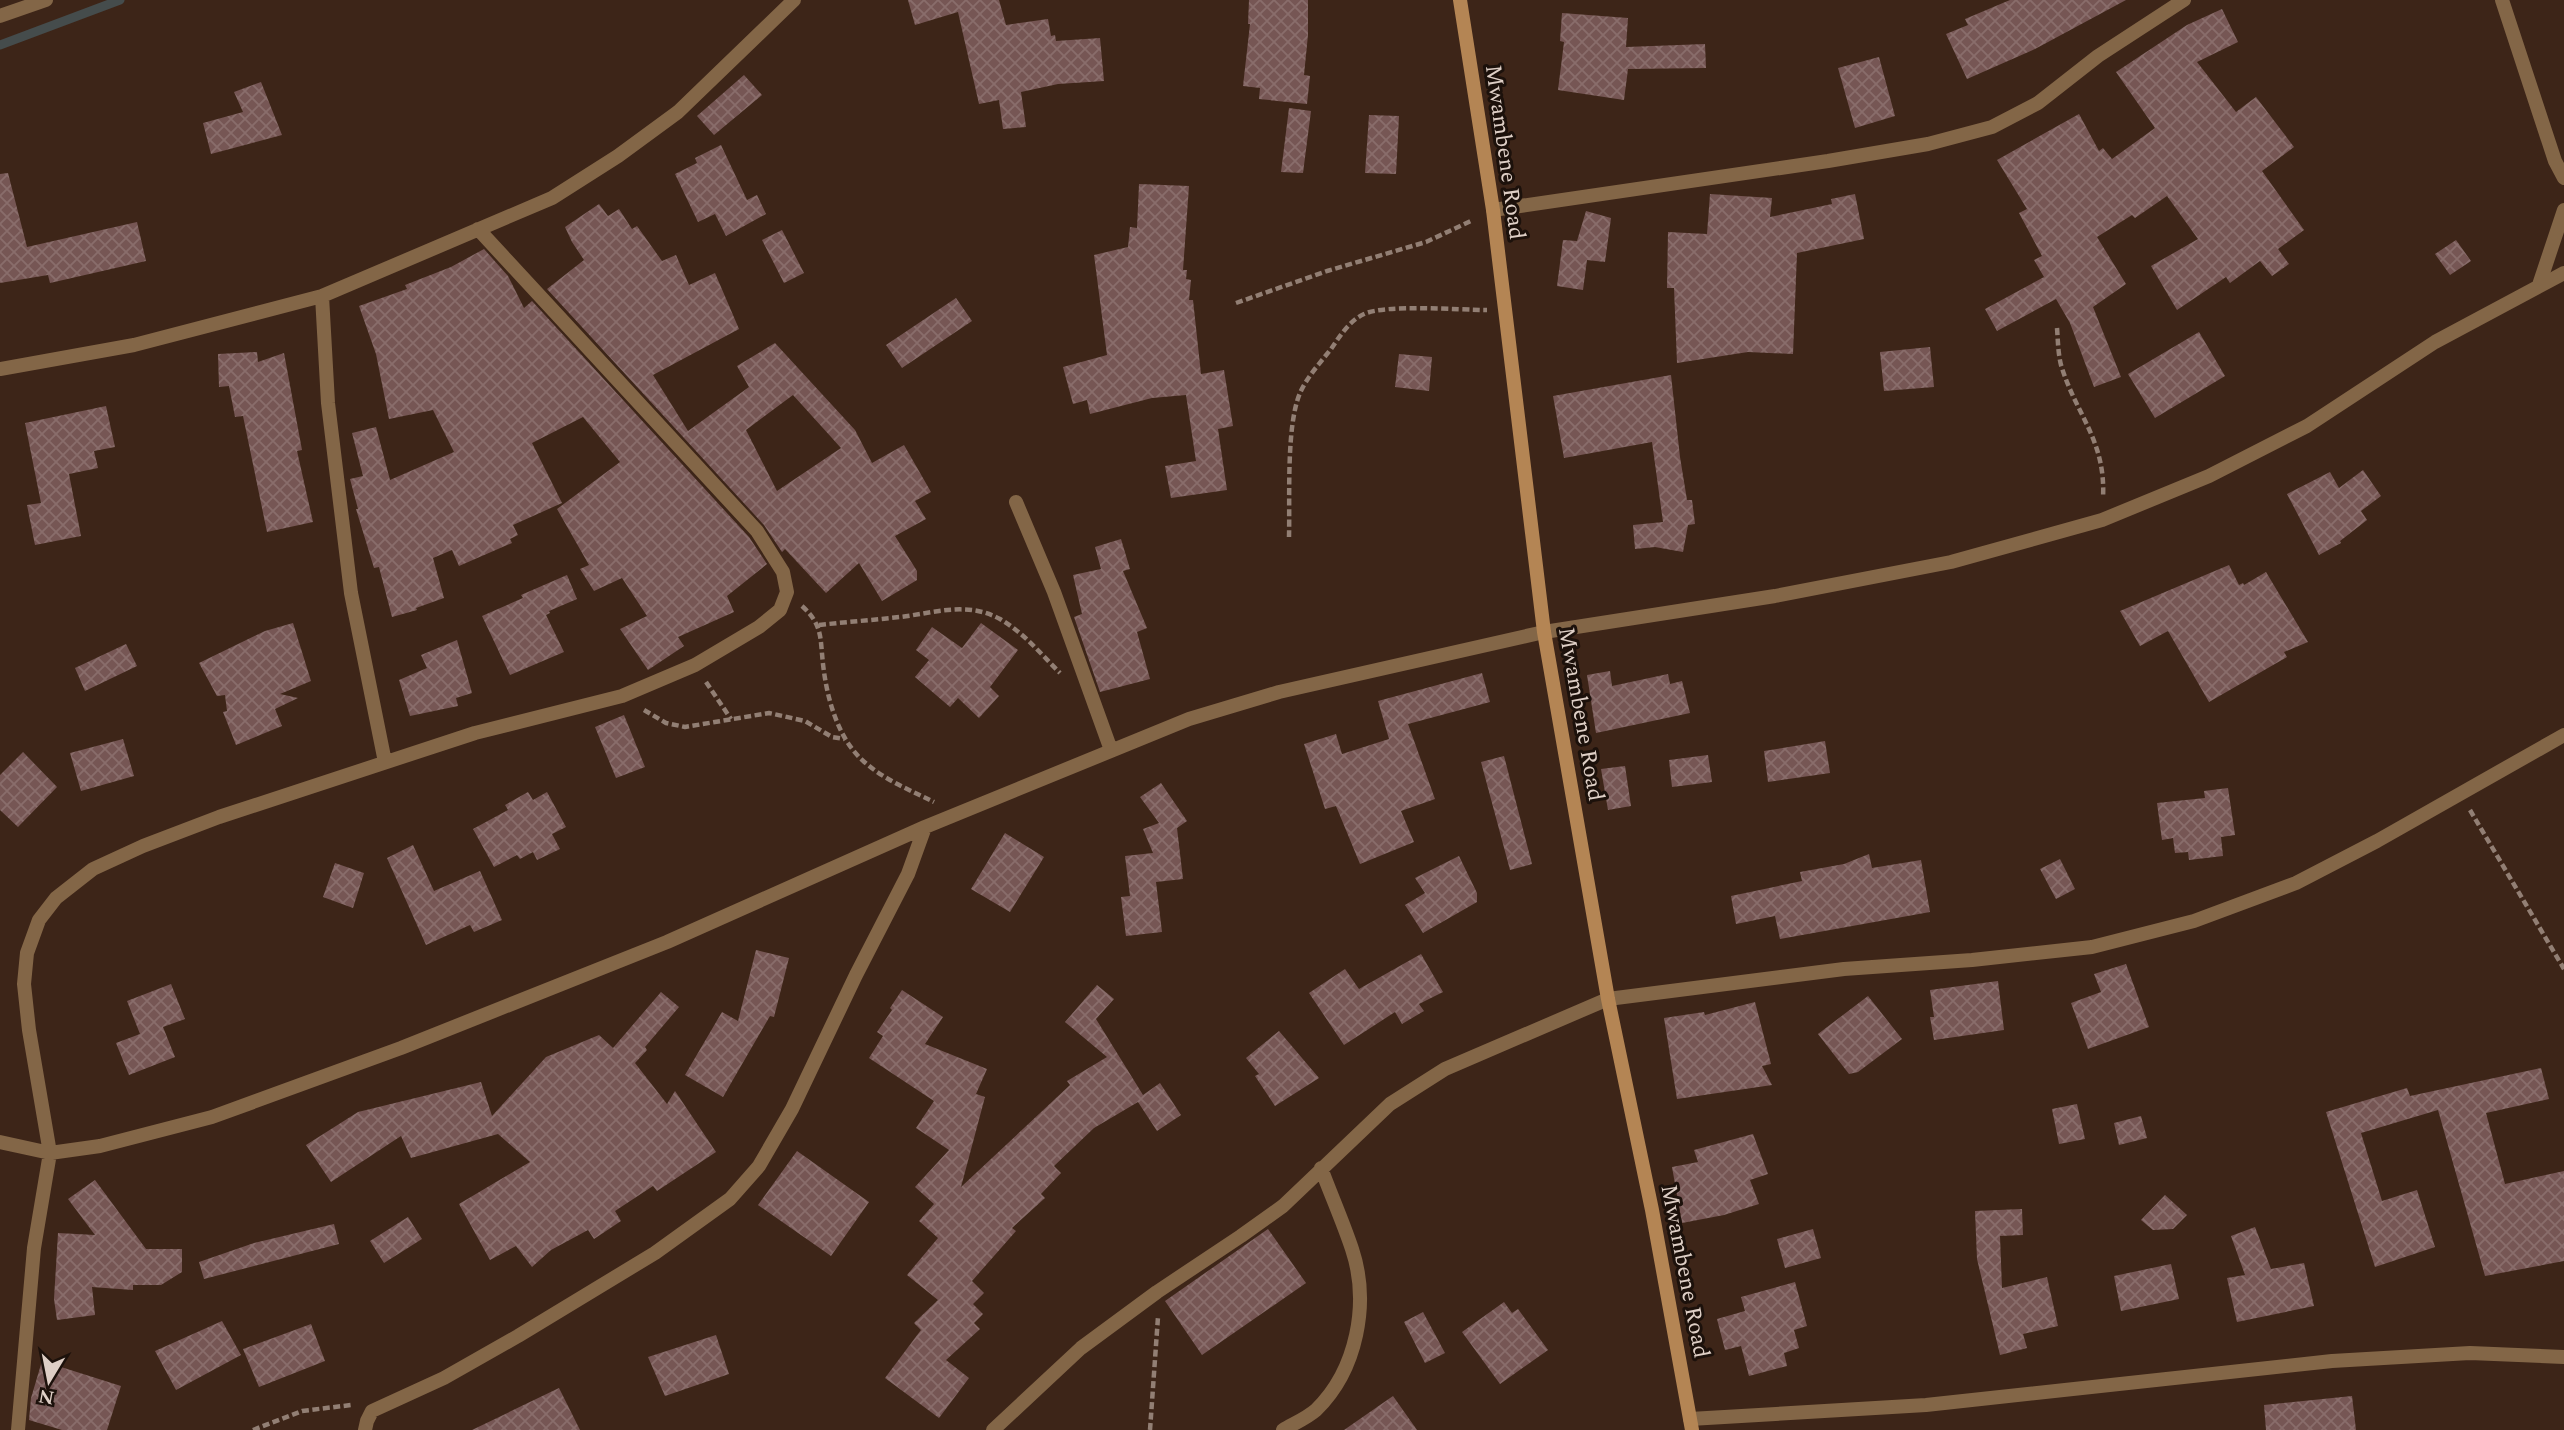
<svg xmlns="http://www.w3.org/2000/svg" width="2564" height="1430" font-family="Spectral,serif">
<style>
.lines{fill:none;stroke-linecap:round;stroke-linejoin:round}
.stream{stroke:#454c4c;stroke-width:9}
.building{fill:url(#building-cross-hatch);fill-rule:evenodd}
.path{stroke:#927f74;stroke-width:4.5;stroke-dasharray:7 3.5;stroke-linecap:butt}
.street{stroke:#836647;stroke-width:14}
.secondary{stroke:#b48554;stroke-width:14}
.labels{text-anchor:middle;stroke-width:6;stroke-linejoin:round;paint-order:stroke}
.street-label{font-size:23px;fill:#decfc6;stroke:#1c110b}
</style>
<defs>
<pattern id="building-cross-hatch" width="8" height="8" patternUnits="userSpaceOnUse" patternTransform="scale(1.75)"><rect width="8" height="8" fill="#765654"/><path d="M0 0l8 8M0 8l8-8" fill="none" stroke="#896d6b"/></pattern>
</defs>
<rect width="100%" height="100%" fill="#3d2518"/>
<g class="lines">
<path class="stream" d="M0,45L120,0"/>
</g>
<path class="building" d="M908,0H999L1006,25L1048,19L1051,36L1055,35L1056,41L1100,38L1104,81L1058,84L1021,92L1026,127L1003,129L999,100L979,104L958,12L915,25Z
M1249,0H1308V35L1304,75L1310,76L1307,104L1259,99L1260,88L1243,86L1250,24H1248Z
M2010,0H2126L2035,49L1967,79L1946,34L1968,25L1965,19Z
M2222,9L2238,42L2197,62L2236,112L2256,97L2294,147L2262,171L2304,230L2278,249L2289,264L2272,276L2260,261L2230,283L2226,277L2177,310L2151,266L2198,239L2167,196L2135,218L2132,215L2097,237L2126,284L2093,307L2121,377L2094,387L2070,323L2056,299L1997,331L1985,309L2044,277L2034,260L2042,256L2019,213L2027,209L1997,160L2079,114L2099,151L2103,148L2112,159L2155,128L2116,72L2187,25Z
M1562,13L1628,18L1626,47L1705,44L1706,68L1628,69L1624,100L1558,90L1564,42L1560,41Z
M1879,57L1895,116L1855,128L1838,68Z
M744,75L762,95L714,135L697,116Z
M261,82L282,135L211,154L203,123L243,112L234,92Z
M1289,108L1311,111L1303,173L1281,172Z
M1369,115L1399,116L1396,174L1365,173Z
M721,145L747,200L757,195L766,214L726,236L715,214L698,222L675,174L697,163L695,158Z
M8,173L27,247L137,222L146,261L50,283L48,275L0,283V174Z
M1139,184L1189,186L1183,270H1187L1186,279L1191,280L1189,300H1193L1201,374L1224,370L1233,426L1218,429L1227,490L1171,498L1165,466L1196,461L1186,395L1152,398L1090,414L1087,400L1073,404L1063,367L1107,355L1094,255L1128,247L1130,227L1137,228Z
M1710,194L1772,198L1770,217L1832,204L1831,199L1855,194L1864,239L1797,253L1793,354L1748,352L1677,363L1674,288H1667L1668,232L1707,234Z
M599,204L608,216L619,209L632,229L637,226L662,261L676,255L689,285L715,273L739,329L653,375L688,431L749,387L737,366L775,343L855,430L872,463L904,445L931,492L915,501L926,519L895,536L917,571V580L882,601L859,563L826,593L785,549L782,552L764,525L547,289L584,260L572,242L565,227ZM793,395L841,448L777,491L746,430Z
M1586,211L1611,218L1605,262L1587,260L1583,290L1557,286L1563,240L1577,241Z
M782,230L804,273L784,283L762,240Z
M2456,240L2471,261L2450,275L2435,254Z
M484,249L508,276L524,308L532,301L749,537L767,564L727,596L734,612L678,637L684,646L648,670L620,629L647,616L622,578L594,591L580,569L589,565L557,509L620,462L583,417L532,443L562,503L513,525L518,535L510,539L512,543L459,566L452,550L433,558L444,598L416,608L417,610L392,617L379,567L374,568L356,509H358L350,479L363,476L352,433L376,427L390,480L454,452L433,410L389,419L376,354L359,306L407,289L405,285L451,267Z
M956,298L972,321L902,368L886,345Z
M2199,332L2225,376L2155,418L2128,374Z
M1930,347L1934,387L1884,391L1880,352Z
M257,352L258,362L284,353L302,450L297,451L313,522L267,532L243,416L235,417L229,386L219,387L218,354Z
M1399,354L1432,357L1429,391L1395,387Z
M1671,375L1680,457L1687,500H1692L1695,524L1688,525L1683,552L1655,547L1635,549L1633,525L1663,522L1652,442L1564,458L1553,396Z
M106,406L115,447L94,451L98,468L69,474L81,536L35,545L27,505L41,503L25,423Z
M2363,470L2381,496L2361,511L2367,520L2340,541L2341,543L2319,555L2287,494L2330,472L2339,488Z
M1121,539L1130,569L1123,571L1147,628L1137,632L1150,679L1100,692L1074,617L1082,614L1073,575L1101,569L1095,547Z
M2229,565L2239,585L2243,583L2244,585L2266,572L2308,642L2284,652L2287,657L2209,702L2168,631L2140,646L2120,611Z
M567,575L577,599L549,611L550,613L546,615L564,652L510,675L482,616L523,598L521,595Z
M293,623L311,681L280,694L298,698L275,709L282,726L236,745L223,712L227,711L225,695L217,696L199,663L265,631Z
M981,623L1018,650L990,687L999,696L979,718L958,698L950,707L915,677L929,660L916,650L932,627L962,648Z
M457,640L472,693L456,698L458,706L410,716L399,680L427,668L421,655Z
M126,644L137,666L85,691L75,668Z
M1610,671L1612,686L1668,674L1670,684L1682,681L1690,713L1596,733L1587,675Z
M1482,673L1490,702L1408,724L1435,799L1401,811L1414,842L1360,864L1336,806L1325,809L1304,744L1336,734L1342,754L1389,739L1378,701Z
M624,715L645,767L616,778L595,727Z
M123,739L134,776L81,791L70,753Z
M1825,741L1830,773L1768,782L1764,751Z
M23,752L57,787L18,827L0,810V775Z
M1708,755L1712,782L1672,787L1669,760Z
M1504,756L1532,864L1510,870L1481,762Z
M1625,766L1631,806L1608,810L1601,769Z
M1161,783L1187,821L1177,828L1183,879L1156,882L1162,932L1126,936L1121,897L1130,896L1125,856L1153,853L1143,829L1159,823L1140,797Z
M2228,788L2235,835L2221,837L2223,856L2189,860L2188,852L2175,853L2173,838L2162,840L2157,803L2205,798L2204,791Z
M528,792L533,800L547,792L566,827L552,834L560,849L537,860L533,852L520,859L517,855L494,867L473,829L508,810L505,805Z
M1005,833L1044,857L1010,912L971,889Z
M413,845L434,891L480,871L502,920L474,932L470,925L426,945L387,858Z
M1869,854L1872,868L1921,860L1930,912L1780,939L1775,916L1736,924L1731,896L1802,881L1800,872L1844,864Z
M1459,856L1477,893V902L1423,933L1405,905L1425,893L1415,878Z
M2060,859L2075,889L2056,899L2040,869Z
M335,863L364,873L353,908L323,897Z
M756,950L789,958L774,1017L770,1016L723,1097L685,1075L722,1012L738,1021Z
M1421,954L1443,992L1419,1004L1424,1011L1402,1024L1395,1012L1344,1045L1309,993L1345,969L1359,989Z
M2126,964L2149,1027L2088,1049L2071,1003L2101,992L2094,974Z
M1998,981L2004,1030L1934,1040L1930,1017H1934L1930,990Z
M171,984L185,1019L163,1027L175,1057L129,1075L116,1043L140,1034L127,1001Z
M1097,985L1114,999L1096,1019L1143,1095L1160,1083L1181,1115L1157,1131L1138,1102L1094,1128L1054,1166L1061,1173L1041,1194L1045,1198L1012,1228L1016,1231L972,1281L984,1293L973,1304L983,1314L974,1323L980,1329L946,1360L969,1378L939,1418L885,1378L921,1330L914,1323L938,1300L907,1275L938,1238L919,1221L934,1204L915,1187L949,1150L916,1128L934,1101L869,1058L883,1036L877,1032L892,1010L890,1008L902,990L943,1017L925,1044L987,1069L976,1094L985,1097L961,1187L1070,1085L1067,1081L1107,1057L1065,1022Z
M661,992L679,1007L645,1047L647,1050L635,1063L667,1104L675,1091L716,1152L657,1191L653,1186L615,1211L621,1221L594,1239L588,1230L551,1250L532,1267L516,1246L490,1260L459,1204L530,1162L498,1134L411,1158L401,1136L331,1182L306,1145L358,1112L481,1082L492,1116L546,1057L599,1035L613,1048Z
M1868,996L1902,1039L1858,1072L1849,1074L1818,1034Z
M1755,1002L1771,1064L1762,1066L1772,1085L1677,1099L1664,1018L1704,1012L1705,1015Z
M1279,1031L1319,1078L1275,1106L1255,1076L1259,1074L1246,1058Z
M2541,1068L2549,1099L2486,1113L2505,1184L2564,1171V1261L2485,1276L2438,1110L2361,1133L2382,1201L2417,1190L2435,1247L2375,1267L2326,1112L2407,1088L2410,1096Z
M2077,1104L2085,1139L2059,1144L2052,1109Z
M2141,1116L2147,1138L2119,1145L2114,1123Z
M1753,1134L1768,1174L1750,1180L1759,1204L1724,1215L1682,1223L1672,1167L1698,1162L1694,1150Z
M797,1151L869,1202L831,1256L758,1205Z
M95,1180L146,1249H182V1272L161,1285H133V1290L92,1287L95,1315L57,1320L54,1299L58,1233L95,1235L68,1199Z
M2165,1195L2187,1215L2173,1229L2153,1230L2141,1220Z
M2022,1209L2023,1235L2000,1236L2002,1288L2047,1277L2058,1326L2023,1334L2027,1348L2000,1355L1977,1259L1975,1211Z
M408,1217L422,1239L384,1263L370,1241Z
M334,1224L339,1244L204,1279L199,1262L254,1243Z
M2255,1227L2271,1269L2304,1263L2314,1306L2237,1322L2227,1278L2245,1275L2231,1236Z
M1268,1229L1306,1283L1202,1355L1165,1301Z
M1813,1229L1821,1258L1785,1268L1777,1239Z
M2171,1264L2179,1299L2121,1311L2114,1276Z
M1795,1282L1807,1326L1794,1330L1799,1348L1784,1353L1787,1366L1749,1376L1741,1346L1725,1350L1717,1319L1745,1311L1741,1297Z
M1504,1302L1512,1313L1518,1309L1548,1350L1500,1384L1462,1332Z
M1423,1312L1445,1353L1425,1363L1404,1322Z
M222,1321L241,1355L176,1390L155,1351Z
M311,1324L325,1361L259,1387L243,1349Z
M716,1335L729,1374L665,1396L648,1357Z
M42,1361L121,1386L107,1430H62L29,1420L31,1398Z
M559,1388L580,1430H472Z
M1393,1396L1417,1430H1344Z
M2352,1396L2356,1430H2266L2264,1405Z"/>
<g class="lines">
<path class="path" d="M1236,303L1327,271L1426,242L1473,220
M2057,328C2058,341 2058,353 2061,365C2076,415 2106,440 2103,498
M1289,537C1290,498 1286,426 1300,393C1307,377 1320,363 1331,349C1340,336 1349,321 1364,314C1385,304 1460,310 1487,310
M802,606C823,625 820,638 823,664C827,700 839,743 868,765C887,781 912,791 934,802
M819,625C846,622 873,620 900,617C934,613 967,601 1000,619C1024,633 1041,654 1060,673
M706,682L731,719
M644,710L666,723L685,727L769,713L805,721L832,737L844,739
M2470,810L2564,969
M253,1430L302,1411L351,1405
M1150,1430L1158,1317"/>
<path class="street" d="M2502,0L2555,161L2564,178
M0,16L46,0
M1493,210L1828,161L1928,144L1992,127L2038,103L2098,56L2184,0
M2539,285L2564,210
M322,296L328,403L351,593L385,762
M0,369L134,345L322,296L552,198L618,156L678,112L794,0
M1016,502L1054,592L1111,750
M0,1142L50,1153L100,1146L212,1117L401,1048L667,942L925,827L1189,719L1279,692L1544,632L1775,596L1951,562L2102,520L2209,476L2307,426L2435,342L2564,273
M1690,1419L1926,1405L2332,1361L2470,1353L2564,1357
M18,1430L34,1248L50,1153L29,1030L24,984L27,953L39,920L56,898L93,869L143,846L219,817L475,733L622,696L695,665L759,627L780,610L787,592L783,572L757,531L478,229
M365,1430L367,1421L372,1411L444,1378L518,1336L655,1253L730,1199L759,1166L792,1109L856,975L908,874L925,827
M993,1430L1081,1348L1157,1292L1241,1236L1283,1206L1390,1104L1445,1069L1608,999L1844,969L1972,960L2092,947L2194,921L2296,883L2377,841L2564,735
M1283,1430C1293,1424 1307,1418 1316,1410C1357,1370 1370,1303 1352,1249C1343,1222 1331,1195 1321,1168"/>
<path class="secondary" d="M1460,0L1493,210L1544,632L1608,999L1652,1210L1692,1430"/>
</g>
<g class="labels">
<g class="street-label">
<text transform="translate(1506 152) rotate(82)" y="8">Mwambene Road</text>
<text transform="translate(1582 714) rotate(80)" y="8">Mwambene Road</text>
<text transform="translate(1686 1271) rotate(79)" y="8">Mwambene Road</text>
</g>
</g>
<g transform="translate(49 1381) rotate(190)" stroke="#1c110b" stroke-width="5" paint-order="stroke">
<path d="M0-5L12 26L0 18L-12 26Z" fill="#decfc6"/>
<text y="-10" font-size="19" font-weight="bold" text-anchor="middle" fill="#decfc6">N</text>
</g>
</svg>
